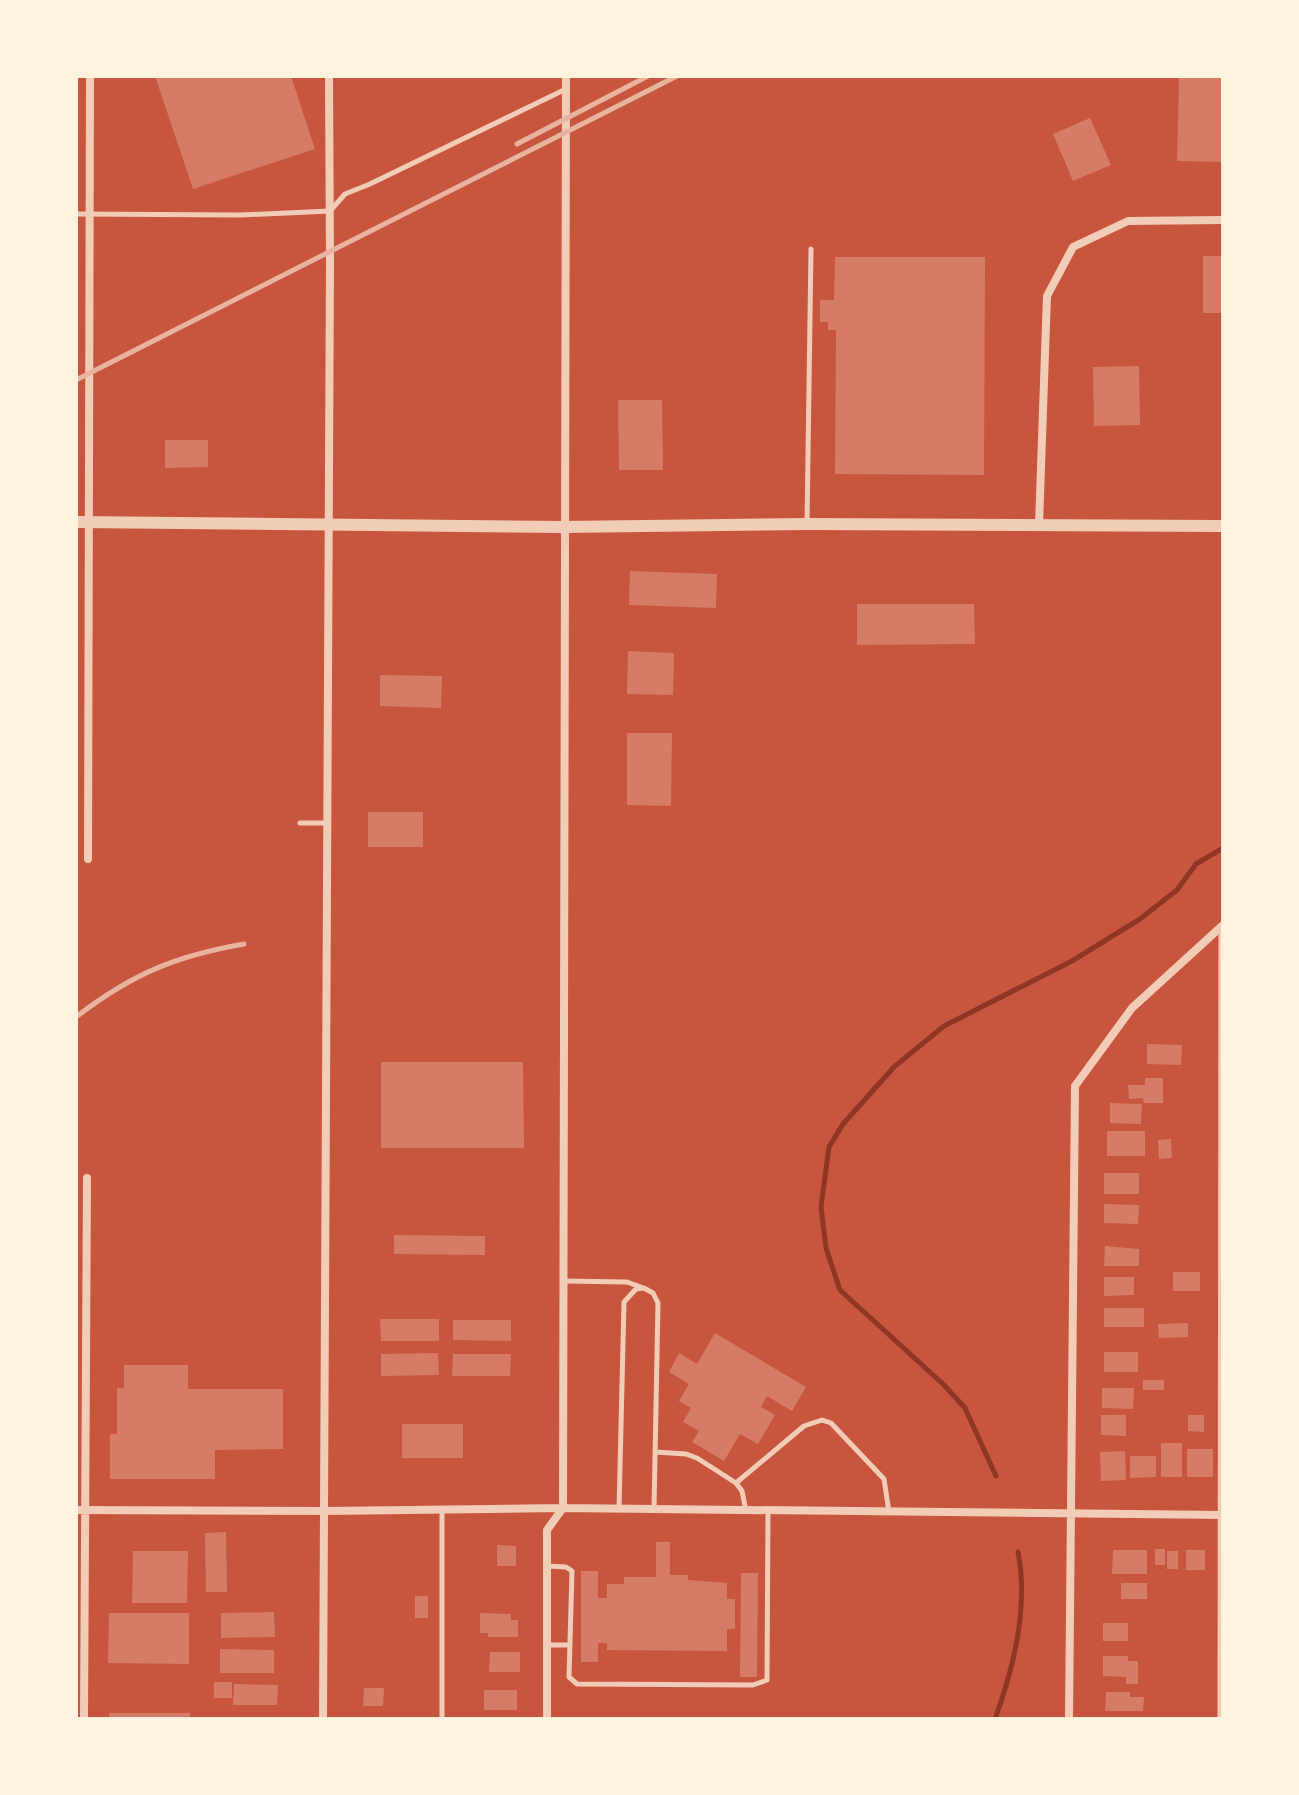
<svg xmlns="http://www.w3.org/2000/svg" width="1299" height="1795" font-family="'Work Sans',sans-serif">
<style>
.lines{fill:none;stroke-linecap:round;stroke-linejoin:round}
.stream{stroke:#8f3625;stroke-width:5}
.building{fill:#d67c66}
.service{stroke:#f1ccb7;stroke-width:5}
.minor{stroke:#f1ccb7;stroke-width:8}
.tertiary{stroke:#f1ccb7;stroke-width:12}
.rail{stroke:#e9b49f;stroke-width:5}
</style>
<rect width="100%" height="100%" fill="#c8553d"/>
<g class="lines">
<path class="stream" d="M996,1476L965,1408L944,1385L840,1290L826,1248L821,1207L829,1147L843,1124L894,1067L944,1026L1072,961L1140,919L1177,890L1196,864L1223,848
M995,1719C1014,1667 1029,1607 1018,1552"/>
</g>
<path class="building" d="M155,76H291L315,149L193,189Z
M1179,76H1223V162L1177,161Z
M1090,118L1111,165L1073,181L1053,134Z
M1203,256H1223V313H1203Z
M835,257H985L984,475L835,474L836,330H828V322H820V300H834Z
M1139,366L1140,425L1094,426L1093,367Z
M618,400H662L663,470H619Z
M165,440H208V467L165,468Z
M630,571L717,574L716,608L629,605Z
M857,604H974L975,644L857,645Z
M628,651L674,653L673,695L627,694Z
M380,675L442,676L441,708L380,706Z
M627,733H672L671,806L627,805Z
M368,812H423V847H368Z
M1147,1044L1182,1045L1181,1065L1147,1064Z
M381,1062H523L524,1148H381Z
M1145,1078H1163V1103H1144L1143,1098L1129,1099L1128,1085H1145Z
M1110,1103L1142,1104L1141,1124L1110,1123Z
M1107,1131H1145V1156H1107Z
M1171,1139L1172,1158L1159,1159L1158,1140Z
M1104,1173H1139V1194H1104Z
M1104,1204L1139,1205L1138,1224L1104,1223Z
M394,1235L485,1236V1255L394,1254Z
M1105,1246L1139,1249V1266H1104Z
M1173,1272H1200V1291H1173Z
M1104,1277H1134V1295L1104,1296Z
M1104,1308H1144V1327H1104Z
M380,1319H439V1341H381Z
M453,1320H511V1341L453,1340Z
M1188,1323V1337L1159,1338L1158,1324Z
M715,1333L806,1387L792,1411L767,1396L761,1407L775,1415L758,1444L740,1434L724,1461L692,1442L699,1431L683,1422L691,1408L679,1401L689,1384L669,1372L679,1353L697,1364Z
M1104,1352H1138V1372H1104Z
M438,1353L439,1375L381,1376V1354Z
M453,1354H511L510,1376H452Z
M124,1365H188V1389H283V1449L215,1450V1479H110V1434H117V1388H124Z
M1143,1380H1164V1390H1143Z
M1102,1388H1134L1133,1409L1102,1408Z
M1101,1415H1126V1436L1101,1435Z
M1188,1415H1204V1432L1188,1431Z
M402,1424H463V1458H402Z
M1161,1443H1182V1477H1161Z
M1187,1449H1213V1477H1187Z
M1125,1451L1126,1480L1101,1481L1100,1452Z
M1130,1456H1156V1477L1130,1478Z
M226,1532L227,1592H206L205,1533Z
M656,1542H670V1575H688V1580L727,1583V1599H735V1629H727V1651L607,1650V1643H598V1662H581V1571H598V1598H607V1584H624V1577H656Z
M497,1545L516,1546V1566H497Z
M1155,1549H1165V1565H1155Z
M1113,1550H1147V1574H1112Z
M1186,1550H1205V1570H1186Z
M133,1551H188L187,1603H132Z
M1167,1551H1178V1569H1167Z
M741,1573H758L757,1677H740Z
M1121,1583H1147V1599H1121Z
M415,1596H428V1618H415Z
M274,1612L275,1637L221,1638V1613Z
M109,1613H189V1664L108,1663Z
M480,1613L511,1614V1620H518V1637H488V1633H480Z
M1103,1623H1128V1641H1103Z
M220,1649L274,1650V1673H220Z
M490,1652H520V1672H489Z
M1103,1656H1128V1661H1138V1684H1126V1677L1103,1676Z
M214,1682H232V1698H214Z
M234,1684L278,1685L277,1705H233Z
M364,1688H384L383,1706H363Z
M484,1690H517V1710H484Z
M1106,1692H1130V1697H1144L1143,1711H1105Z
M109,1713H190V1719H109Z"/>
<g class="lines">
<path class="service" d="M76,214L240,215L330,211L345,194L370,184L566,89
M807,524L811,249
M300,823H327
M564,1281L627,1282L641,1287
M655,1452L686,1454L697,1458L736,1483L742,1491L746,1511
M736,1483L804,1426L822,1420L831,1423L884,1479L889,1512
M619,1509L624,1302L636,1289L644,1288L653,1293L658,1303L654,1509
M547,1566L566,1567L572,1571L569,1677L577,1684L753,1685L767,1680L768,1511
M547,1645H570
M442,1719V1510
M1220,1719L1221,928"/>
<path class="minor" d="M1039,525L1047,296L1073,247L1128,221L1223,220
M88,859L90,76
M76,1510L325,1511L563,1508L1223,1515
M84,1719L87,1178
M323,1719L330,262L329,76
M547,1719V1530L563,1508L566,76
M1069,1719L1075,1086L1132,1008L1223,925"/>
<path class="tertiary" d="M76,522L564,527L807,524L1223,526"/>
<path class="rail" d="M517,144L648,76
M76,380L677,76
M76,1017C132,974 175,956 244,944"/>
</g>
<rect width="1299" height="1795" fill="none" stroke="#fff3e0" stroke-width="156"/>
</svg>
